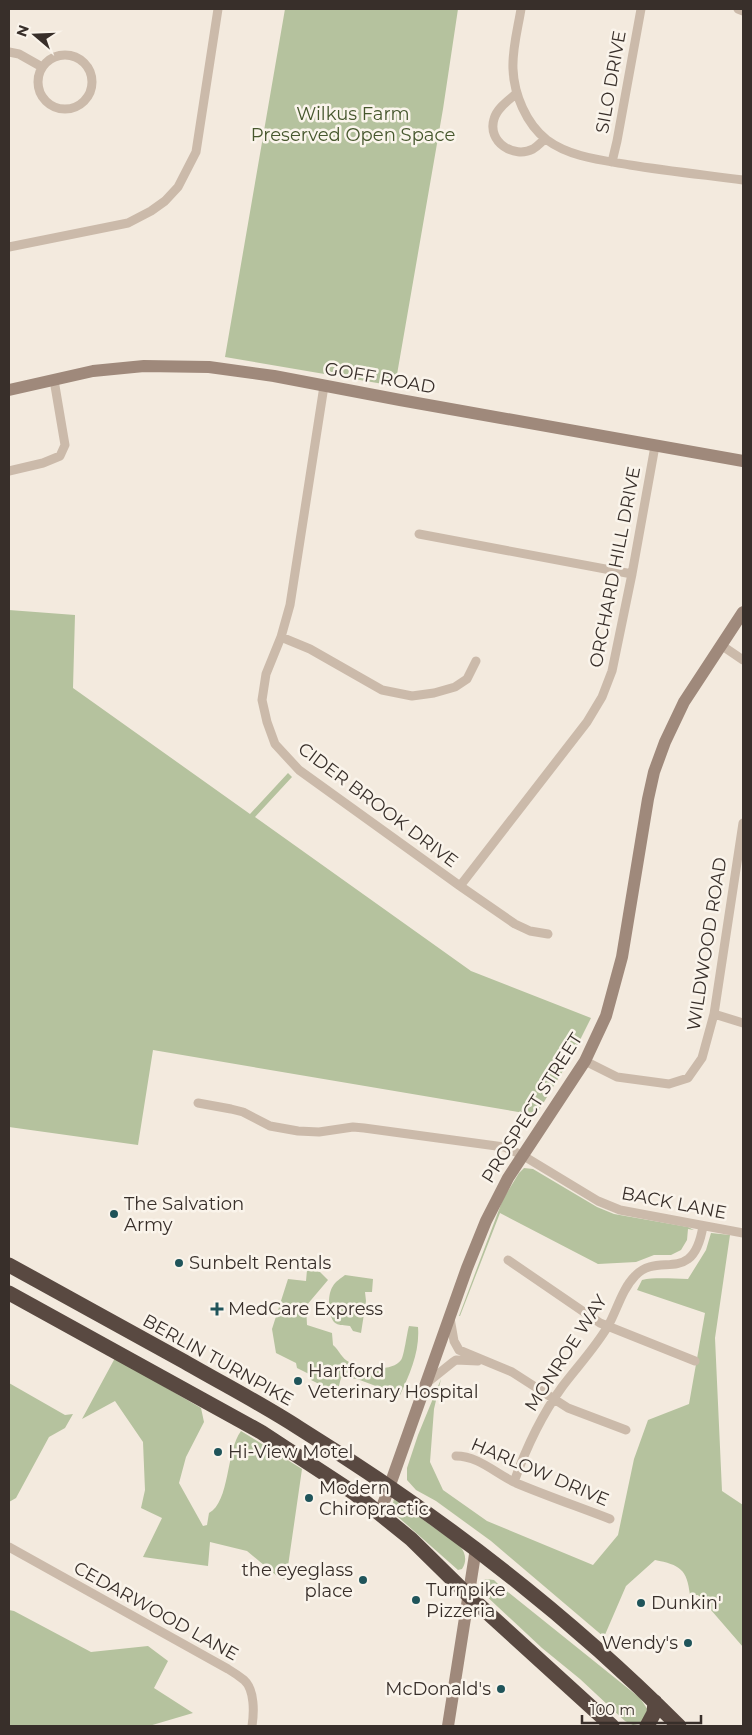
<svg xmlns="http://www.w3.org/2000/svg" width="752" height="1735" font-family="Montserrat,sans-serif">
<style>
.green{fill:#b5c29e}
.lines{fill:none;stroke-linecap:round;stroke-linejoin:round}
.street{stroke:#cbbaaa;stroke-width:9}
.secondary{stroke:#9f897b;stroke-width:12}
.highway{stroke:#594941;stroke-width:15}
.poi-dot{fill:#1f545a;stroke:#faf4eb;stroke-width:2}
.labels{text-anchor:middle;stroke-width:5;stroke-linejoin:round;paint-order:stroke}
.street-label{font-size:18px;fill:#382f2a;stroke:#faf4eb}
.park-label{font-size:18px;fill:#46572d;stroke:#faf4eb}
.poi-label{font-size:18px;fill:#382f2a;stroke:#faf4eb;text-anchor:start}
</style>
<rect width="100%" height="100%" fill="#f3eade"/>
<path class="green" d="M285,9H458L443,109L395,386L225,357Z
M9,610L75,615L73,688L250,814L288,773L292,777L255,817L471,971L591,1018L572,1056L536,1115L153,1050L138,1145L9,1127Z
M524,1168L533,1169L597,1207L614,1214L688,1227L694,1230L688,1229L687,1240L681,1250L671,1255H654L636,1262L598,1264L500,1213L460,1316H459L503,1199L519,1173Z
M711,1233L730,1235L715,1338L722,1491L743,1505V1647L698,1595H690C687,1569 680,1565 655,1560L626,1586L604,1637L491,1541L436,1501L416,1490L407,1480V1468L418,1435L441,1379L434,1409L430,1462L443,1490L487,1521L593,1565L618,1535L634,1459L648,1420L689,1404L705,1313L637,1290L642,1280C656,1277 673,1279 688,1279L706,1250Z
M307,1270L320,1272L328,1280L306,1306L307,1325L332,1333L333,1345C339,1350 342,1359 349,1362C361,1368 392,1373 401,1360C404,1357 407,1332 409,1326L418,1327C420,1351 410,1374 400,1395L357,1379L341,1378L337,1393L311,1380L313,1376L297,1368L296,1363L276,1353L272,1329L288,1279L306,1281Z
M345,1275L373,1279L372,1292H365L366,1301L361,1333L353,1331L350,1326C345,1325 338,1326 334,1322C328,1315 327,1294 333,1286C335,1282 341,1278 345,1275Z
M115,1358L201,1408L204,1422L186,1457L179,1483L203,1526L207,1525L209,1513C230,1502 226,1451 241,1431L302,1469L286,1580L277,1576L247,1551L210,1542L208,1566L143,1557L162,1518L141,1508L145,1490L143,1442L115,1401L82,1419Z
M9,1383L65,1415L73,1414L65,1428L49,1437L16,1498L9,1502Z
M394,1499L460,1546C466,1554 467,1561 462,1569L458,1570L397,1516L392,1507Z
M486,1579L494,1580L498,1584L640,1698L648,1710L643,1723L633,1725L625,1721L580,1679L542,1648L482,1592C479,1586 481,1582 486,1579Z
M9,1610L14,1611L91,1652L148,1646L168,1661L154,1688L193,1713L149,1726H9Z"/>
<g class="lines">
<path class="street" d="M521,9C518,28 512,49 513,69C514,94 526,124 547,140C570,157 601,160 630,165C667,171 705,175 743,180
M738,9L743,11
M9,52L19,54L42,67
M38 82a27 27 0 1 1 54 0a27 27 0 1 1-54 0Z
M517,93C509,100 497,108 494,119C487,142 514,159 533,149C538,146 541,142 545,139
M612,162L617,141L641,9
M9,247L128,223L151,211L165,201L178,187L196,152L218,9
M324,386L290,605L281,637L266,674L262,700L267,722L275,744L299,770L460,886L515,924L530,931L548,934
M9,471L43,463L60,456L65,445L54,380
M419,534L632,574
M281,637L310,649L382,690L412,696L434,693L455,687L467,679L476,661
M721,645L743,660
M460,886L587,722L602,697L612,671L632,574L655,446
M714,1014L743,1023
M585,1061L617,1077L669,1084L688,1078L702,1058L714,1014L743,823
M198,1103L231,1109L243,1112L270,1126L298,1131L319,1132L353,1127L364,1128L504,1147L522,1155L598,1201L620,1210L743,1233
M508,1260L600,1323L695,1361
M450,1318L454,1341L459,1350L512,1372L568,1408L626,1430
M428,1382L453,1362L456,1360L478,1361
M456,1456C479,1456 496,1474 516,1483C547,1496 579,1507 610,1519
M514,1482C526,1448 541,1416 562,1387C577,1367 595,1348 608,1326C617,1310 622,1289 635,1276C659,1250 693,1287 703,1226
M9,1547L228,1669C233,1672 239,1676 244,1680C255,1690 254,1713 252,1726"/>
<path class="secondary" d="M9,390L93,371L144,366L209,367L274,376L400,400L743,461
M380,1513L467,1268L486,1221L508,1178L585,1061L606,1016L622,957L648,799L654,772L665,742L684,702L743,612
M448,1726L476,1548"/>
<path class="highway" d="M9,1265C68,1297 126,1330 185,1362C223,1384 262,1404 299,1428C436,1513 565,1612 679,1726
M9,1293L261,1432L354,1493L411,1539L468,1595L612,1726
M647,1726L654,1713L655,1702"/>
</g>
<g class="poi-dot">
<circle cx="114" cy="1214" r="5"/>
<circle cx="179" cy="1263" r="5"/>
<path d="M214.5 1301.5h5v5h5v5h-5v5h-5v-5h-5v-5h5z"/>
<circle cx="298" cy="1381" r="5"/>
<circle cx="218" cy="1452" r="5"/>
<circle cx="309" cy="1498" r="5"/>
<circle cx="363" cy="1580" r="5"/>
<circle cx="416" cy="1600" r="5"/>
<circle cx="641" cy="1603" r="5"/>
<circle cx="688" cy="1643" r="5"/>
<circle cx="501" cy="1689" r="5"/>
</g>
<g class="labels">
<g class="street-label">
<text transform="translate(611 82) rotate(-80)" y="6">SILO DRIVE</text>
<text transform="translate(380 378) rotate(10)" y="6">GOFF ROAD</text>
<text transform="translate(615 567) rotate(-79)" y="6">ORCHARD HILL DRIVE</text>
<text transform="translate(378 805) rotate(37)" y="6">CIDER BROOK DRIVE</text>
<text transform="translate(707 944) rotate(-81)" y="6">WILDWOOD ROAD</text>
<text transform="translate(532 1108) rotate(-58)" y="6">PROSPECT STREET</text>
<text transform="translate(674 1203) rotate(11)" y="6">BACK LANE</text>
<text transform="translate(566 1353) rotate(-57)" y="6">MONROE WAY</text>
<text transform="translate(218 1360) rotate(29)" y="6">BERLIN TURNPIKE</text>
<text transform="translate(540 1472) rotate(23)" y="6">HARLOW DRIVE</text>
<text transform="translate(156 1611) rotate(29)" y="6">CEDARWOOD LANE</text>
</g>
<g class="park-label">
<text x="353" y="120">Wilkus Farm<tspan x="353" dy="21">Preserved Open Space</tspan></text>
</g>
<g class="poi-label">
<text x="124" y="1210">The Salvation<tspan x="124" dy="21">Army</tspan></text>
<text x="189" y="1269">Sunbelt Rentals</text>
<text x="228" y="1315">MedCare Express</text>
<text x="308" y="1377">Hartford<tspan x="308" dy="21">Veterinary Hospital</tspan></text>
<text x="228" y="1458">Hi-View Motel</text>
<text x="319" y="1494">Modern<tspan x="319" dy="21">Chiropractic</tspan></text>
<text x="353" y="1576" text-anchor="end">the eyeglass<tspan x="353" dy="21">place</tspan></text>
<text x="426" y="1596">Turnpike<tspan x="426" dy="21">Pizzeria</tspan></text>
<text x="651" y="1609">Dunkin'</text>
<text x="678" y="1649" text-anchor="end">Wendy's</text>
<text x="491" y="1695" text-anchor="end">McDonald's</text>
</g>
</g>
<rect width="752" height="1735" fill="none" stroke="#382f2a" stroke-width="20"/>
<g transform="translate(35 35) rotate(289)" stroke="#faf4eb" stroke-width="4" paint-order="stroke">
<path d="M0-4L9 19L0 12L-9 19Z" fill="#382f2a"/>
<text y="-8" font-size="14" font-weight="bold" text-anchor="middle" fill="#382f2a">N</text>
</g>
<path d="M582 1715v8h119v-8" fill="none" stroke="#382f2a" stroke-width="2.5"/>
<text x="590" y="1715" font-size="15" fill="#382f2a" stroke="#faf4eb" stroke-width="4" paint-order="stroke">100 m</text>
</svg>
